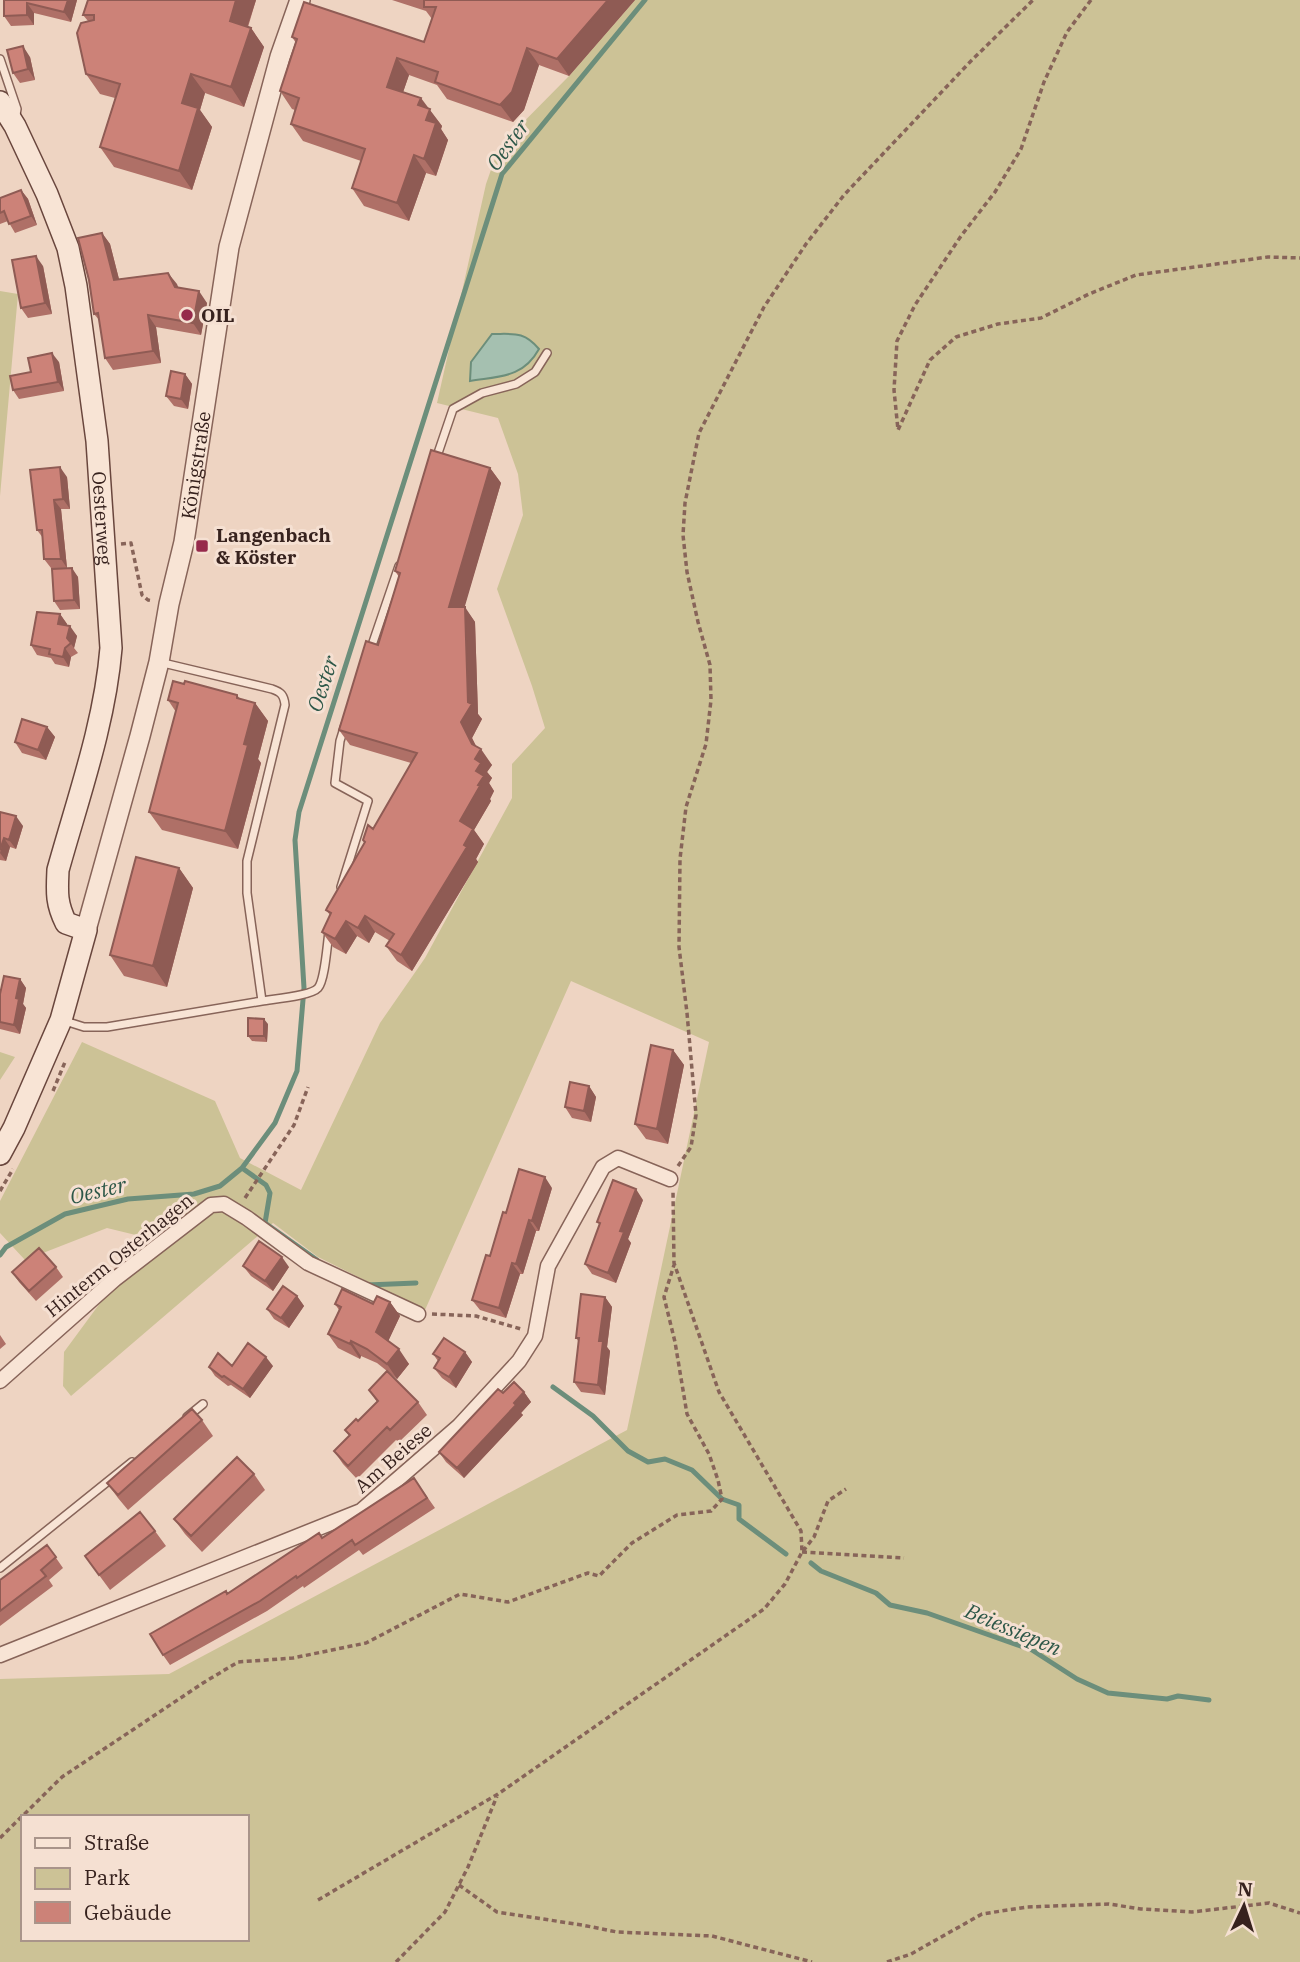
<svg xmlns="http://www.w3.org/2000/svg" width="1300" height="1962" font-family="'IBM Plex Serif',serif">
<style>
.green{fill:#ccc296;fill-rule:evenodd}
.water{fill:#a5c0b0;stroke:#6c8e7b;stroke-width:2}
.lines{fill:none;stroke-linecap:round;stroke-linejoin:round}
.stream{stroke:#6c8e7b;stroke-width:5}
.service-casing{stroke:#876459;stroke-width:10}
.minor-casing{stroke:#876459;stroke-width:17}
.tertiary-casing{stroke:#876459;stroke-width:22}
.secondary-casing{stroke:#69463d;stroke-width:24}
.path{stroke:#876459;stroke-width:3.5;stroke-dasharray:5 3.5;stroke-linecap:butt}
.service{stroke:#f8e4d5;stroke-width:7}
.minor{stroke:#f8e4d5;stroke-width:14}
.tertiary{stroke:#f8e4d5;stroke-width:19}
.secondary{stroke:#f8e4d5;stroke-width:21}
.wall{fill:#af7067}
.shaded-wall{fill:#8f5b54}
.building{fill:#cc8278;stroke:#8f5b54;stroke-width:2}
.poi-dot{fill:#962a4b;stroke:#f5e0d2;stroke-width:2.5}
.labels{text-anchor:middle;stroke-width:6;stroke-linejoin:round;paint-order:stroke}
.poi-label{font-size:19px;font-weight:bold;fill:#37221e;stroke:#f5e0d2;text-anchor:start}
.street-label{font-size:19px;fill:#37221e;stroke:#f5e0d2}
.water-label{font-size:21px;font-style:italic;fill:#2d5748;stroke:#f5e0d2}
</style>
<rect width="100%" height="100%" fill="#eed4c2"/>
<path class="green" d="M635,0H1300V1962H0V1679L169,1674L627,1430L709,1042L571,981L425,1310L318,1257L273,1223L71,1396L63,1386L64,1352L148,1238L107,1228L25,1260L0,1233V1201L82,1042L215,1101L240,1158L301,1190L380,1023L425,958L512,798V764L545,728L532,686L497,589L523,515L518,474L498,418L437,403L486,184L499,147L569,76ZM23,1817H247V1939H23Z
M0,291L18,294L0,496Z
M0,1052L15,1057L0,1080Z"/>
<path class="water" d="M492,334C514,334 524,331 539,349C523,378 500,376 470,381L471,362Z"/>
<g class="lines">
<path class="stream" d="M242,1168L266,1185L270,1193L265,1223L317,1260
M0,1255L6,1247L65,1214L128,1199L194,1194L220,1186L242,1168L275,1123L297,1071L304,988L295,840L299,812L502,174L645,0
M367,1285L416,1283
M553,1387L593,1416L628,1451L648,1462L665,1459L692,1470L722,1499L739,1505V1519L786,1554
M811,1563L821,1571L876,1593L890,1605L927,1613L1032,1650L1077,1679L1108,1693L1167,1699L1178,1696L1209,1700"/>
<g class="service-casing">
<path id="service" d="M0,59L17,109L16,115
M436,459L453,409L482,393L516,384L535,372L547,353
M370,651L399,566
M159,662L272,689C281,692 284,695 285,705L247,861V893L262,1001C273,999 311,996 318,988C325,980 327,945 329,932
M341,887L368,801L335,783L340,741L345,725
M65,1021L84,1027H107L262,1001
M187,1417L203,1404
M0,1568L132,1462"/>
</g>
<g class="minor-casing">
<path id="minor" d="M0,1381L115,1279L211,1205L224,1204L247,1218L308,1263L418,1314
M0,1655L361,1511L459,1426L519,1361L535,1336L548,1266L603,1167L618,1158L670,1179"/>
</g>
<g class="tertiary-casing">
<g id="tertiary">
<path id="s1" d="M86,930L140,736L159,662L169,604L184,542L229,247L280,57L300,0"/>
</g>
</g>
<g class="secondary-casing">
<g id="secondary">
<path id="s2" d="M0,102L15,126L47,194L68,248L76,286L97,441L111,648C105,723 78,798 58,870C57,892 56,903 66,923L86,930L61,1020L14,1128L0,1154"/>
</g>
</g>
<path class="path" d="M1091,0L1067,32L1044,82L1021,149L995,192L961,236L915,305L897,341L894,390L898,430L930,360L956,337L998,324L1041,318L1089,294L1136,275L1268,257L1300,258
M121,544L131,543L142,595L148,600L153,601
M53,1091L65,1062
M678,1166L691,1147L696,1115L687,1013L679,947L680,859L686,807L706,744L711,700L710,665L698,622L687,572L683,535L685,503L699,433L764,307L806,244L844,195L970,62L1033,0
M0,1191L13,1169
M245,1198L294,1125L308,1087
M432,1314L476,1316L521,1329
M803,1551L814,1537L828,1501L846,1489
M802,1552L904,1558
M0,1838L62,1777L203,1683L238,1662L293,1658L366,1643L460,1594L508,1602L588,1573L599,1576L632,1543L677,1515L711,1511L722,1499L718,1480L709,1454L687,1414L675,1342L664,1297L674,1265
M459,1885L497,1912L582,1925L617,1932L712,1936L812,1962
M318,1900L498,1794L764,1609L785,1584L802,1552L801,1531L719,1392L674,1263L673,1192
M396,1962L445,1912L468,1867L497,1796
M887,1962L911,1954L982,1914L1027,1907L1109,1904L1141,1909L1192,1912L1269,1903L1300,1913"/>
<use href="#service" class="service"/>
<use href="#minor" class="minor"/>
<use href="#tertiary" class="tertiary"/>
<use href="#secondary" class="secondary"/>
</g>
<path class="wall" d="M4,0H77L71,22L34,13V25L11,26L4,16Z
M256,0L248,27L251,28L264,47L244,107L205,93L200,110L212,127L192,190L114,167L100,147L115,98L100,94L86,74L88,21L83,15Z
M392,0H635L569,76L539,65L524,110L513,122L447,99L437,85L409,75L403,92L428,108L442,126L441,129L448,140L436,176L426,173L409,221L364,206L352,188L361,161L303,141L291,124L295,110L292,109L280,91L296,43L292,37L424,42L432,19L426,11Z
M30,57L35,80L20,83L13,73Z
M21,190L28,199L37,225L15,233L8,221L0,224V198Z
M102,233L110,244L119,279L168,273L178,288L207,303L201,335L156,327L161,363L113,370L105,358L100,321L94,314Z
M43,266L52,314L28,318L21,308Z
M59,362L64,391L19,399L13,390L31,372Z
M185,374L192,384L188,409L174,406L166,396Z
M490,468L501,483L464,607L475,622L478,714L482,719L472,738L476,746L492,765L487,772L492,778L489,783L494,791L490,799L491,801L474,830L484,844L476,859L478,862L412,971L397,961L386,946L390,941L375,932L369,943L357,936L346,954L333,947L322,932L330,915L326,910L365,843L363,840L373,829L411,763L350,745L339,730L378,645L399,577L395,571Z
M67,477L70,509H61L67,568L78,577L80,609L60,610L54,601L62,568H51L44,559L43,538L37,530Z
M60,614L67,624L66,625L77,636L74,648L78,653L71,657L69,667L55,664L51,658L37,655L31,645Z
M237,695L240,699L255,703L268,721L258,759L261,763L238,849L162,830L149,812L176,712L168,700Z
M47,727L55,737L46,760L22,753L15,742Z
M0,812L23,826L16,849L10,847L6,861L0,860Z
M179,868L193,888L167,987L124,976L110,955Z
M20,979L26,988L23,1004L26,1008L20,1034L0,1029V994Z
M268,1024L267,1042L252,1041L248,1036Z
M673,1050L684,1065L668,1144L646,1139L635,1124Z
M589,1086L596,1097L591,1122L572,1118L565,1107Z
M552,1188L539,1231H536L523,1274H520L506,1318L480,1310L472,1300L490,1256Z
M643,1200L628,1239L631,1243L616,1283L592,1274L585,1264L600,1225L597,1222Z
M243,1266L289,1267L273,1291L251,1276Z
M56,1267L63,1277L36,1301L19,1282L12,1272Z
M297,1296L304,1306L289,1328L274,1319L267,1309Z
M605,1297L612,1307L607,1347L610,1351L605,1395L581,1392L574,1382L579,1342L576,1338Z
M390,1302L400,1316L388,1341L409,1364L397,1379L377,1363L361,1356L360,1359L338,1348L328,1334L339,1310L335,1304H373Z
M0,1335L6,1344L0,1349Z
M465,1352L472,1362L456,1388L442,1378L434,1368L438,1361L433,1354Z
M232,1366H273L250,1398L231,1385L228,1386L215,1376L209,1367Z
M369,1390L418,1402L427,1415L399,1442L396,1440L357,1479L343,1464L334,1451L349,1436L345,1430L358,1421L377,1402Z
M524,1392L531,1402L521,1413L523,1415L464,1478L446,1462L439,1452L503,1393Z
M202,1420L213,1436L128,1510L118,1498L107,1483Z
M254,1474L265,1490L202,1552L185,1534L174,1519Z
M414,1478L435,1508L363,1555L359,1550L304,1588L303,1586L267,1611L170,1665L163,1655L227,1594L322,1538Z
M155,1531L166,1546L110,1590L85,1556Z
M47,1545L63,1568L49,1580L53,1586L0,1626V1580Z"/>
<path class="shaded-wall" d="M68,0H77L71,22L64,12Z
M236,0H256L243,40L230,21Z
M608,0H635L569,76L557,59Z
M27,3L34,13V25L27,15Z
M251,28L264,47L244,107L231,87Z
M23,46L30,57L35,80L28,69Z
M527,48L539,65L524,110L513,122L500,105Z
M397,58L409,75L399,104L387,87Z
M191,74L205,93L200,110L212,127L192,190L179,171L182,103Z
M421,98L442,126L441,129L448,140L436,176L424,159L426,120L418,105Z
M414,155L426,173L409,221L397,203Z
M21,190L28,199L37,225L31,216Z
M102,233L110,244L122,291L114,280Z
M36,256L43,266L52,314L45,303Z
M168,273L177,284L183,299L175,287Z
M199,291L207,303L201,335L193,323Z
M148,315L156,327L161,363L153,351Z
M52,353L59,362L64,391L58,382Z
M185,374L192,384L188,409L181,399Z
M60,467L67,477L70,509L63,499Z
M490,468L501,483L460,623L449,607Z
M54,500L61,509L67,568L61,559Z
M72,568L78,577L80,609L74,600Z
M465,607L475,622L478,714L482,719L472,738L479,752L481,749L492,765L487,772L492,778L489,783L494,791L490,799L491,801L474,830L484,844L476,859L478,862L412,971L401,955L464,845L460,821L478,785L472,744L461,722L468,702Z
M60,614L67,624L65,633L58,624Z
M70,626L77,636L74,648L67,638Z
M65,648L71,657L69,667L63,657Z
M255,703L268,721L258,759L261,763L238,849L225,831L244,744Z
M47,727L55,737L46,760L38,750Z
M16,816L23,826L16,849L9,840Z
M4,838L10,847L6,861L0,853Z
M179,868L193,888L167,987L153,966Z
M365,916L375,932L369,943L358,928Z
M346,921L357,936L346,954L335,939Z
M20,979L26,988L23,1004L26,1008L20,1034L14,1025L16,998Z
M264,1019L268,1024L267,1042L264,1036Z
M673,1050L684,1065L668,1144L657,1129Z
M589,1086L596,1097L591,1122L584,1111Z
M545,1177L552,1188L539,1231L532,1221Z
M636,1189L643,1200L628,1239L631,1243L616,1283L608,1273L620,1231Z
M529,1220L536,1231L523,1274L516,1264Z
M282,1257L289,1267L273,1291L265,1281Z
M512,1263L520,1274L506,1318L499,1308Z
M297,1296L304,1306L289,1328L281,1318Z
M605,1297L612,1307L607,1347L610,1351L605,1395L598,1385L599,1341Z
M390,1302L400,1316L386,1346L376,1332Z
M351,1341L361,1356L360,1359L350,1344Z
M399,1349L409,1364L397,1379L387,1364Z
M465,1352L472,1362L456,1388L449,1377Z
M266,1357L273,1366L250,1398L243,1389Z
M524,1392L531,1402L521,1413L523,1415L464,1478L457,1468Z"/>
<path class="building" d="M4,0H68L64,12L27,3V15L4,16Z
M88,0H236L230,21L251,28L231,87L191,74L182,103L198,108L179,171L100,147L120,84L86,74L77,33L81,23L94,20V15H83Z
M424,0H608L557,59L527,48L512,92L500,105L435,82L438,72L397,58L387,87L421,98L418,105L430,109L426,120L436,123L424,159L414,155L397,203L352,188L365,149L291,124L299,98L280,91L297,39L292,37L304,2L424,42L436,7H424Z
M23,46L28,69L13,73L7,50Z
M21,190L31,216L9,224L4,211L0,213V198Z
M102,233L114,280L168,273L175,287L199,291L193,323L148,315L153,351L105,358L98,313L94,314L89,280L78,238Z
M36,256L45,303L21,308L12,260Z
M52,353L58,382L13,390L10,376L31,372L28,358Z
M171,371L185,374L181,399L166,396Z
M431,450L490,468L449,607H465L468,702L472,704L461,722L472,744L481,749L475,759L481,763L476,771L484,776L478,785L480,786L460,821L473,829L464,845L467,847L401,955L386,946L394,934L365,916L358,928L346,921L335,939L322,932L331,913L326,910L327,908L365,842L363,840L368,825L373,829L417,753L339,730L366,641L378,645L400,573L395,571Z
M60,467L63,499L54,500L61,559H44L42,530H37L30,470Z
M72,568L74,600L54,601L52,569Z
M37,612L60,614L58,624L70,626L67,638L71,643L65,648L63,657L49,654L50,649L31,645Z
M173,681L184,684L185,681L237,695V698L255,703L244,744L248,745L225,831L149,812L178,703L168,700Z
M22,719L47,727L38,750L15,742Z
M0,812L16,816L9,840L4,838L0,850Z
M136,857L179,868L153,966L110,955Z
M4,976L20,979L16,998L19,999L14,1025L0,1022V994Z
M248,1018L264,1019V1036H248Z
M651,1045L673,1050L657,1129L635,1124Z
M570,1082L589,1086L584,1111L565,1107Z
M519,1169L545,1177L532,1221L529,1220L516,1264L512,1263L499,1308L472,1300L486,1255L490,1256L503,1212L506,1213Z
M613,1180L636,1189L620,1231L624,1232L608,1273L585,1264L600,1223L597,1222Z
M259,1241L282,1257L265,1281L243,1266Z
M39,1248L56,1267L29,1291L12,1272Z
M283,1286L297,1296L281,1318L267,1309Z
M342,1289L373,1304L377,1296L390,1302L376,1332L399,1349L387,1364L367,1349L351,1341L350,1344L328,1334L341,1307L335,1304Z
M581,1294L605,1297L599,1341H603L598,1385L574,1382L579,1338H576Z
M444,1338L465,1352L449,1377L434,1368L440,1358L433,1354Z
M248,1343L266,1357L243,1389L224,1376L222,1377L209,1367L218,1353L232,1366Z
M387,1371L418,1402L390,1430L387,1427L348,1466L334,1451L350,1435L345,1430L356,1419L358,1421L378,1401L369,1390Z
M514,1382L524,1392L514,1403L516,1405L457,1468L439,1452L498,1389L503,1393Z
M192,1409L202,1420L118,1495L107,1483Z
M237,1457L254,1474L191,1536L174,1519Z
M414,1478L427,1498L355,1545L352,1540L297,1578L296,1576L260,1601L163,1655L150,1634L226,1591L227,1594L319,1533L322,1538Z
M140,1512L155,1531L99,1575L85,1556Z
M47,1545L56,1557L41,1570L46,1576L0,1611V1580Z"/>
<g class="poi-dot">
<circle cx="187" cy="315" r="7"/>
<rect x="195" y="539" width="14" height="14" rx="3.5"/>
</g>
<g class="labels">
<g class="poi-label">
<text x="201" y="322">OIL</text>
<text x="216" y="542">Langenbach<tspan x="216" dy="22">&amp; Köster</tspan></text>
</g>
<g class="street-label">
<text dy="7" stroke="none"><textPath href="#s1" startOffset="478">Königstraße</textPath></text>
<text dy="7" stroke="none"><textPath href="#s2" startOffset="434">Oesterweg</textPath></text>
<text transform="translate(119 1255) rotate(-39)" y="7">Hinterm Osterhagen</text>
<text transform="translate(393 1458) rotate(-41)" y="7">Am Beiese</text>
</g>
<g class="water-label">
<text transform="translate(508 145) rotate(-54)" y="7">Oester</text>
<text transform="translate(323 684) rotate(-72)" y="7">Oester</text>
<text transform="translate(98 1191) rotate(-13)" y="7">Oester</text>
<text transform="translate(1013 1630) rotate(23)" y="7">Beiessiepen</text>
</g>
</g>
<rect x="21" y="1815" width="228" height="126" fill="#f5e0d2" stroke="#a9948a" stroke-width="2"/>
<rect x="35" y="1838" width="35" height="10" fill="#f8e4d5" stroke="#a9948a" stroke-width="2"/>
<text x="84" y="1850" font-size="21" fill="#37221e">Straße</text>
<rect x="35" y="1868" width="35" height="21" fill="#ccc296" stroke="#a9948a" stroke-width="2"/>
<text x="84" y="1885" font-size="21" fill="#37221e">Park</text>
<rect x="35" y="1902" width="35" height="21" fill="#cc8278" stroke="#a9948a" stroke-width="2"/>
<text x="84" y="1920" font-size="21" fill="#37221e">Gebäude</text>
<g transform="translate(1244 1906) rotate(4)" stroke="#f5e0d2" stroke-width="5" paint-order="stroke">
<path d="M0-5L12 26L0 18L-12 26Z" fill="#37221e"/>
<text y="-10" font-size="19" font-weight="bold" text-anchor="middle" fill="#37221e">N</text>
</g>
</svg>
